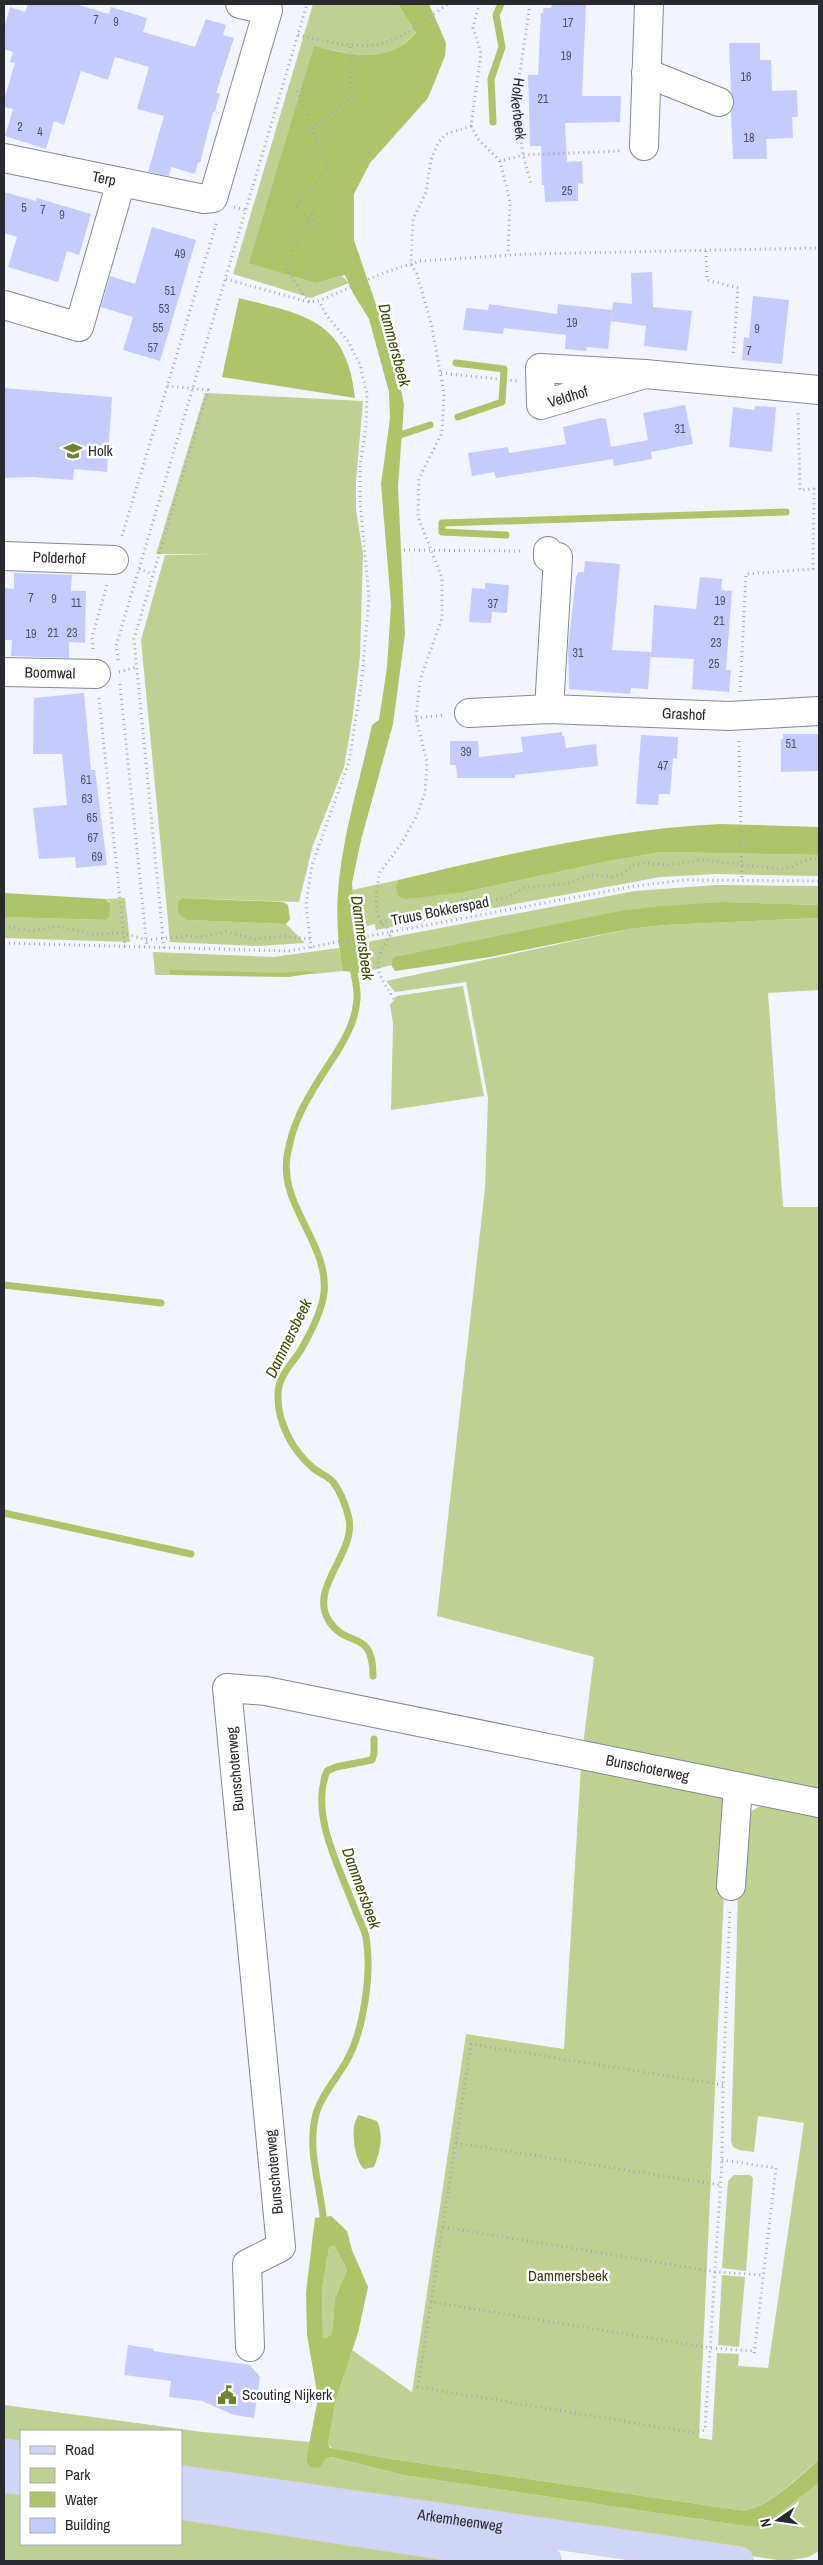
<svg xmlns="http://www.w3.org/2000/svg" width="823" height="2565" font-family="'Archivo Narrow',sans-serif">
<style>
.green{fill:#bfd093}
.water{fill:#adc469;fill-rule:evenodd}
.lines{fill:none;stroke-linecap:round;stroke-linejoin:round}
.stream{stroke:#adc469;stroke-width:7}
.building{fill:#c4ccff}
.minor-casing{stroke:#868894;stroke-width:30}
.major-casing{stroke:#d4d4d5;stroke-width:30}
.path{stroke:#a7a9b2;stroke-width:3;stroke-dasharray:1 4;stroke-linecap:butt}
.minor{stroke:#fff;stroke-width:28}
.major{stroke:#d0d5f8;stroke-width:28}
.labels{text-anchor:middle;stroke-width:5;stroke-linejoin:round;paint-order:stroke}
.number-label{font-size:12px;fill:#505263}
.street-label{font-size:15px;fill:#292a2f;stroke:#fff}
.poi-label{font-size:15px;fill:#292a2f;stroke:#fff;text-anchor:start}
.park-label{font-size:15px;fill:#333c16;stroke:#fff}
.water-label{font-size:16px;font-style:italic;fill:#3c4902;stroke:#fff}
</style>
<rect width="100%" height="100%" fill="#f2f4ff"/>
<path class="green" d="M313,4H398L416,33C384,67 355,53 314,47L298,106L317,283L342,276L349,283L311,298L233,274Z
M205,393L363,401L356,481V509L363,554L360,657L352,721L344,767L313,845L299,902L182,898L178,901L179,913L186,920L286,924L305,943L257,946L170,942L141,640L165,555L215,554H156Z
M662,852L819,855V876L716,874L660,877L376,930L375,924L355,929L352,890L398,880L396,886L465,892L609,861Z
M716,885L819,886V905L726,902L392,962L391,965L363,973L356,944L635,891Z
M125,898L130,942L4,938V917L105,920L109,901L106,899Z
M819,918V990L768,993L783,1207H819V1793L583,1745L594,1657L437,1616L485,1188L488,1098L466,982L395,992L386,981L629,929L665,925Z
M339,948L343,971L314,974L155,975L153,952L273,957Z
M463,986L484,1096L391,1110L393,1024L390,1005L397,996Z
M581,1765L722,1796L728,1807L699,2438L712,2440L717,2353L739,2354L738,2366L768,2368L804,2123L758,2116L754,2152L739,2150L733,2147L731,2141L740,1828L745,1815L762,1805L819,1816V2460C797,2477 773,2504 745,2511L385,2458L333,2449L328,2444L336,2399L352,2350L412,2392L466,2034L564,2049Z
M734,2175H750L753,2178L746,2271L722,2268L728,2181Z
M334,2245L347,2270L335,2298L332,2333L327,2338H323L322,2289L329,2248Z
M722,2275L745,2277L739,2347L718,2345Z
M4,2405L203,2432L310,2442L306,2460L309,2467H320L325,2459L332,2457L403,2475L752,2527L764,2525L819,2483V2551L809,2557L785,2561L181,2473V2431H21V2449L4,2446Z
M4,2485L21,2487V2544H181V2512L502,2561H4Z"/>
<path class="water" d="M398,4H429L446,43L445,56L428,98L370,163L354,194V240L396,363L404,405L398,487L405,634L393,724L361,840L352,883L356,944L363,973L343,971C325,883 354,809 372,725L379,720L387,667L391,605L381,484L390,418L389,392L369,319L353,293L345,275L317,283L249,263L314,46C351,55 388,65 416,33Z
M239,298C304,315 347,319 355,398L222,377Z
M720,824L819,827V855L662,852L609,861L465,892L405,899L398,896L396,886L398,880C504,855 611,829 720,824Z
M4,893L106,899L110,904L109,917L105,920L4,917Z
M182,898L283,902L288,905L290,919L286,924L186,920L178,913V901Z
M726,902L819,905V918L665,925L629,929L490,957L395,971L391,965L393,958L395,957L620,911L662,906Z
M170,970L280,973L310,971L315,973L288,977L171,975L169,974Z
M359,2115L377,2121C384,2136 380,2152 374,2167L364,2169C354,2160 349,2125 359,2115Z
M331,2216L347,2231L352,2250L368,2287L358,2333L336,2399L328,2444L330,2448L385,2458L745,2511C773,2504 797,2478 819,2460V2483L764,2525L752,2527L403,2475L332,2457L325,2459L320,2468L309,2467L306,2460L318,2398L307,2335L306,2292L315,2218ZM334,2245L347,2270L335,2298L332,2333L327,2338H323L322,2289L329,2248Z"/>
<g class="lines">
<path class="stream" d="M493,122L491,79L502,47L496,15L501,4
M456,363L504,369L502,402L458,417
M394,437L430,425
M506,535L442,532V523L786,512
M352,963C354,975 358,987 357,999C355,1033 330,1060 314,1088C302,1107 292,1129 288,1151C276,1204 329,1241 324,1293C322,1311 311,1332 302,1348C293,1363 278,1376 278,1394C277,1422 292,1450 313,1468C319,1473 328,1476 333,1482C341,1492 346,1506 349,1519C356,1553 308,1588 329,1621C347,1649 373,1628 373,1676
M4,1285L161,1303
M4,1513L191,1554
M324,2226C322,2189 306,2152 316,2114C321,2096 336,2079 346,2062C364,2031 372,1972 366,1937C364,1928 359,1920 356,1912C341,1870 309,1815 327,1771L336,1767L372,1760L374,1754V1739"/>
</g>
<path class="building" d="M28,4H75L109,14L111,7L147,18L143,32L195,47L206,19L226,25L223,35L234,38L216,93L220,94L215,112H213L200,163L198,162L195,174L171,167L169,176L148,172L164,116L137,109L149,67L115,57L108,80L81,71L64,125L54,121L46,149L5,136L13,109L4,107V100L15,63L10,62L13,52L4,49V28L10,7L25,12Z
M552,4H586L582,96H621L620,122L565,123L567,162L582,161L583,184L578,183V201L545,202L544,185H542L541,146H530L528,75H538L541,13H543V8H551Z
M729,43H760V60H771L772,91L797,90L798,117H792L793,138L766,139L767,159H733L731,111L734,100L731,92Z
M4,192L36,201L37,198L91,214L79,255L67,251L58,282L8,267L17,237L4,233Z
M152,227L196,240L160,361L123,350L133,317L101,307L110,276L135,284Z
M652,272L653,307L692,311L687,351L644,346L646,326L611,321L613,302L632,304L631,273Z
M753,296L789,300L782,364L742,360L744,337L749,338Z
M489,304L557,314L558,304L612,310L608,349L587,347L586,351L565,349L566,335L504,328L503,334L463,330L466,308L488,310Z
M4,388L112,397L107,472L74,469L73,480L31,477L4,478Z
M685,405L693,444L651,452L652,459L614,466L613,459L496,478L494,472L472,476L468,453L508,447L509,453L566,444L563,427L601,418L606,419L611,447L648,440L643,413Z
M755,406L776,407L772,452L729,447L733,407L754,410Z
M585,561L620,564L612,650L651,652L648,689L631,688L630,694L569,689L568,648L576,577L578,572H584Z
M14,573L72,575L71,591H86L85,643L69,642V658L11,656L12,640H4V588L14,589Z
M700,577L722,579L721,590L732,591L726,670H731L729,692L692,689L694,659L651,657L654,605L696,609Z
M485,583L509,585L507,613L492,612L491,623L469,622L472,588L485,589Z
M84,693L91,770H95L107,865L76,868L75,857L39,859L33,808L67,805L62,754H33L34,698Z
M562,732V736H564L566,748L596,744L598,766L515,775V778H457L456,765H450V741H478L479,757L523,752L521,737Z
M783,734H819V771L781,772V739H783Z
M641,735L678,737L677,759L673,758L670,794H659L658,805L636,804Z
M128,2345L154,2349L153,2351L250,2365L260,2377L254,2418L234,2415L202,2401L169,2397L171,2381L124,2375Z"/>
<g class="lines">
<g class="minor-casing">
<g id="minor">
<path d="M646,73L719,102"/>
<path d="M644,146L649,4"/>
<path id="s2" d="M4,158L204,199L213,198L268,10L240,4"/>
<path d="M4,305L79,327L121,182"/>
<path d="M645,374L541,405L540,368L645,374L819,390"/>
<path d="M548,551V557H558L549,709"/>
<path id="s3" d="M4,556L114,560"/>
<path id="s4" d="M4,672L96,674"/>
<path id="s5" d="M469,713L549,709L729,716L819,711"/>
<path d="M731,1886L738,1787"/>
<path id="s6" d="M250,2347L247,2264L281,2247L227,1688L266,1691L819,1803"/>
</g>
</g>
<g class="major-casing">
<g id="major">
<path d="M4,2453L21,2456"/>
<path d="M4,2478L21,2480"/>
<path id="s7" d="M181,2480L739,2561"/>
<path d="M181,2505L547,2561"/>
</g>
</g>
<g class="path">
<path id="s1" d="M530,4L516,100L523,155L531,184"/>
<path d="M298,35C327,41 360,52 390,41C408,35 432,15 448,4"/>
<path d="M471,126L478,139L500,161L523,155L620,151"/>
<path d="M308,131L352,98L350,45"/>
<path d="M500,161L510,202L508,255"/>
<path d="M293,205L320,226"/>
<path d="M234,207L246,210"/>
<path d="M294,210L327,167L297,91"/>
<path d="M706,251L707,280L738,288L733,357"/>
<path d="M226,279L309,302L319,301L383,273L420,261L526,254L819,248"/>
<path d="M309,302L285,268L315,208"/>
<path d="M441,373L517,381"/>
<path d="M122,536L217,221"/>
<path d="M404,550L523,551"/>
<path d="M139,569L153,574"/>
<path d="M93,649L92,637L107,585"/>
<path d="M118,660L116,646L307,4"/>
<path d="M119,672L137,667"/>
<path d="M120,684L147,947"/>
<path d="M740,692L746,574L813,569L814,489L800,490L798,412"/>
<path d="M99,698L125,947"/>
<path d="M416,718L445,715"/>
<path d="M739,741L742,880"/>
<path d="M381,923L416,910L441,909L464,899L492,901L506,898L524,888L569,883L591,875L612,877L622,874L633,865L646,863L668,865L703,860L778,869L791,867L809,859H819"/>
<path d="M4,926L31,931L57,926L92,934L123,933L147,940L186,936L198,937L226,932L255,939L285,936L310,939"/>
<path d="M4,943L289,951L635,886L685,880L819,881"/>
<path d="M164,948L134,639L208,390L167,386"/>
<path d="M311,948L306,905L312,865L349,762L362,678L369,598L360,500V466L366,426L367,394L360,365L348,341L327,316L319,301"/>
<path d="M394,999C374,968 372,964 392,932L381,923L377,913L376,893L380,872L402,843L416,817L425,793L427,762L416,718L420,680L442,618V578L418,517L419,478L442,433L444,393L432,327L417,274L411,264L413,219L426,192L431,160L438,143L446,134L471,126L481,53L473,28L479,4"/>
<path d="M723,2085L471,2044L431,2302L711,2348L754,2351"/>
<path d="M456,2143L720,2185"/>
<path d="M722,2160L776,2168L754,2355"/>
<path d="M443,2227L716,2272L763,2275"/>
<path d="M431,2302L418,2387L695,2433L705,2430L722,2160L723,2085L730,1909"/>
</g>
<use href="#minor" class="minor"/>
<use href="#major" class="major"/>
</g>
<defs>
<g id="school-bare" transform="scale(1.5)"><path d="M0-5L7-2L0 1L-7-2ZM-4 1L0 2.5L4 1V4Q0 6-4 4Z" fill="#708333" stroke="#fff" stroke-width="2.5" paint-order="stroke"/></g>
<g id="civic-bare" transform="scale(1.5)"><path d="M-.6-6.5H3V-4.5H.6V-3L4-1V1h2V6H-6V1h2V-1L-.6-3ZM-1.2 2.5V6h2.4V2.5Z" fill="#708333" stroke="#fff" stroke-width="2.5" paint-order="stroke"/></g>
</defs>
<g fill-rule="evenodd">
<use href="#school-bare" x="73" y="451"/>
<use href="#civic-bare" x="227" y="2395"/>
</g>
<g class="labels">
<g class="number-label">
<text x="96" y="24">7</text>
<text x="116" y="26">9</text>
<text x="568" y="27">17</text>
<text x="566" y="60">19</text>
<text x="746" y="81">16</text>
<text x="543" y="103">21</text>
<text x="20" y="131">2</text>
<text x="40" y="136">4</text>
<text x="749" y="142">18</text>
<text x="567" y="195">25</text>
<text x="24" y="212">5</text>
<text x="43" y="214">7</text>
<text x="62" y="219">9</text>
<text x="180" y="258">49</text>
<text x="170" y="295">51</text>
<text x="164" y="313">53</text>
<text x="572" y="327">19</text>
<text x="158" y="332">55</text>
<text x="757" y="333">9</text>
<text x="153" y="352">57</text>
<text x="749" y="355">7</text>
<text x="680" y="433">31</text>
<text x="31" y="602">7</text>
<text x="54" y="603">9</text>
<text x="720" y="605">19</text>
<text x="76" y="607">11</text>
<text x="493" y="608">37</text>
<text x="719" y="625">21</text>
<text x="53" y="637">21</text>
<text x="72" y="637">23</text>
<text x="31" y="638">19</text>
<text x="716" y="647">23</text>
<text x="578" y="657">31</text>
<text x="714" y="668">25</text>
<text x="791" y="748">51</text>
<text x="466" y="756">39</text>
<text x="663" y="770">47</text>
<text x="86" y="784">61</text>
<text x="87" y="803">63</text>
<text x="92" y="822">65</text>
<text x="93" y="842">67</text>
<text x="97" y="861">69</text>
</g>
<g class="street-label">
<text dy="5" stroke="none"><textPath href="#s1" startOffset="106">Holkerbeek</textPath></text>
<text dy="5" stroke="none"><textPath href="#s2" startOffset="102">Terp</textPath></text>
<text transform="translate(568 397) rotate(-17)" y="5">Veldhof</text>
<text dy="5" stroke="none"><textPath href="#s3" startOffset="55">Polderhof</textPath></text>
<text dy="5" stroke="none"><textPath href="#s4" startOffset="46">Boomwal</textPath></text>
<text dy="5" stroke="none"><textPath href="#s5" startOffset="215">Grashof</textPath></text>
<text transform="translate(440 911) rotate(-11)" y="5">Truus Bokkerspad</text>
<text transform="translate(235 1769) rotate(-95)" y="5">Bunschoterweg</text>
<text dy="5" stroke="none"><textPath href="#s6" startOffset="1111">Bunschoterweg</textPath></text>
<text transform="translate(274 2172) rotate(-95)" y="5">Bunschoterweg</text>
<text dy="5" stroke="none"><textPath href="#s7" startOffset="282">Arkemheenweg</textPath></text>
</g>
<g class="poi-label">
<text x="88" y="456">Holk</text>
<text x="242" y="2400">Scouting Nijkerk</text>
</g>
<g class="park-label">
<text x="568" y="2281">Dammersbeek</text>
</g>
<g class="water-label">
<text transform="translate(395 345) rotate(75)" y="6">Dammersbeek</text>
<text transform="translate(363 938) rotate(82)" y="6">Dammersbeek</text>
<text transform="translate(288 1338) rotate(-64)" y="6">Dammersbeek</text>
<text transform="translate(362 1888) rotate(70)" y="6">Dammersbeek</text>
</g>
</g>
<rect width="823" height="2565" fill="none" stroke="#292a2f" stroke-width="10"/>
<rect x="20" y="2430" width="162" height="115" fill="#ffffff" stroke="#a9aaac"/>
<rect x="30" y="2446" width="25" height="8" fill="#d0d5f8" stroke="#a9aaac"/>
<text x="65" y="2455" font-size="15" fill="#292a2f">Road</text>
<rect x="30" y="2468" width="25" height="15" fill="#bfd093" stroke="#a9aaac"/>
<text x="65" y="2480" font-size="15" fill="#292a2f">Park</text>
<rect x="30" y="2492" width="25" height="15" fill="#adc469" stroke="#a9aaac"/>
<text x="65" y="2505" font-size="15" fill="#292a2f">Water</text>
<rect x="30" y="2518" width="25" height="15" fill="#c4ccff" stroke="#a9aaac"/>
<text x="65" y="2530" font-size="15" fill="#292a2f">Building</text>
<g transform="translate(778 2520) rotate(257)" stroke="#ffffff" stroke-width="4" paint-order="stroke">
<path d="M0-4L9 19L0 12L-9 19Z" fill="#292a2f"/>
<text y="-8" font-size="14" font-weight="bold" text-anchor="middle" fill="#292a2f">N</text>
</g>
</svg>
